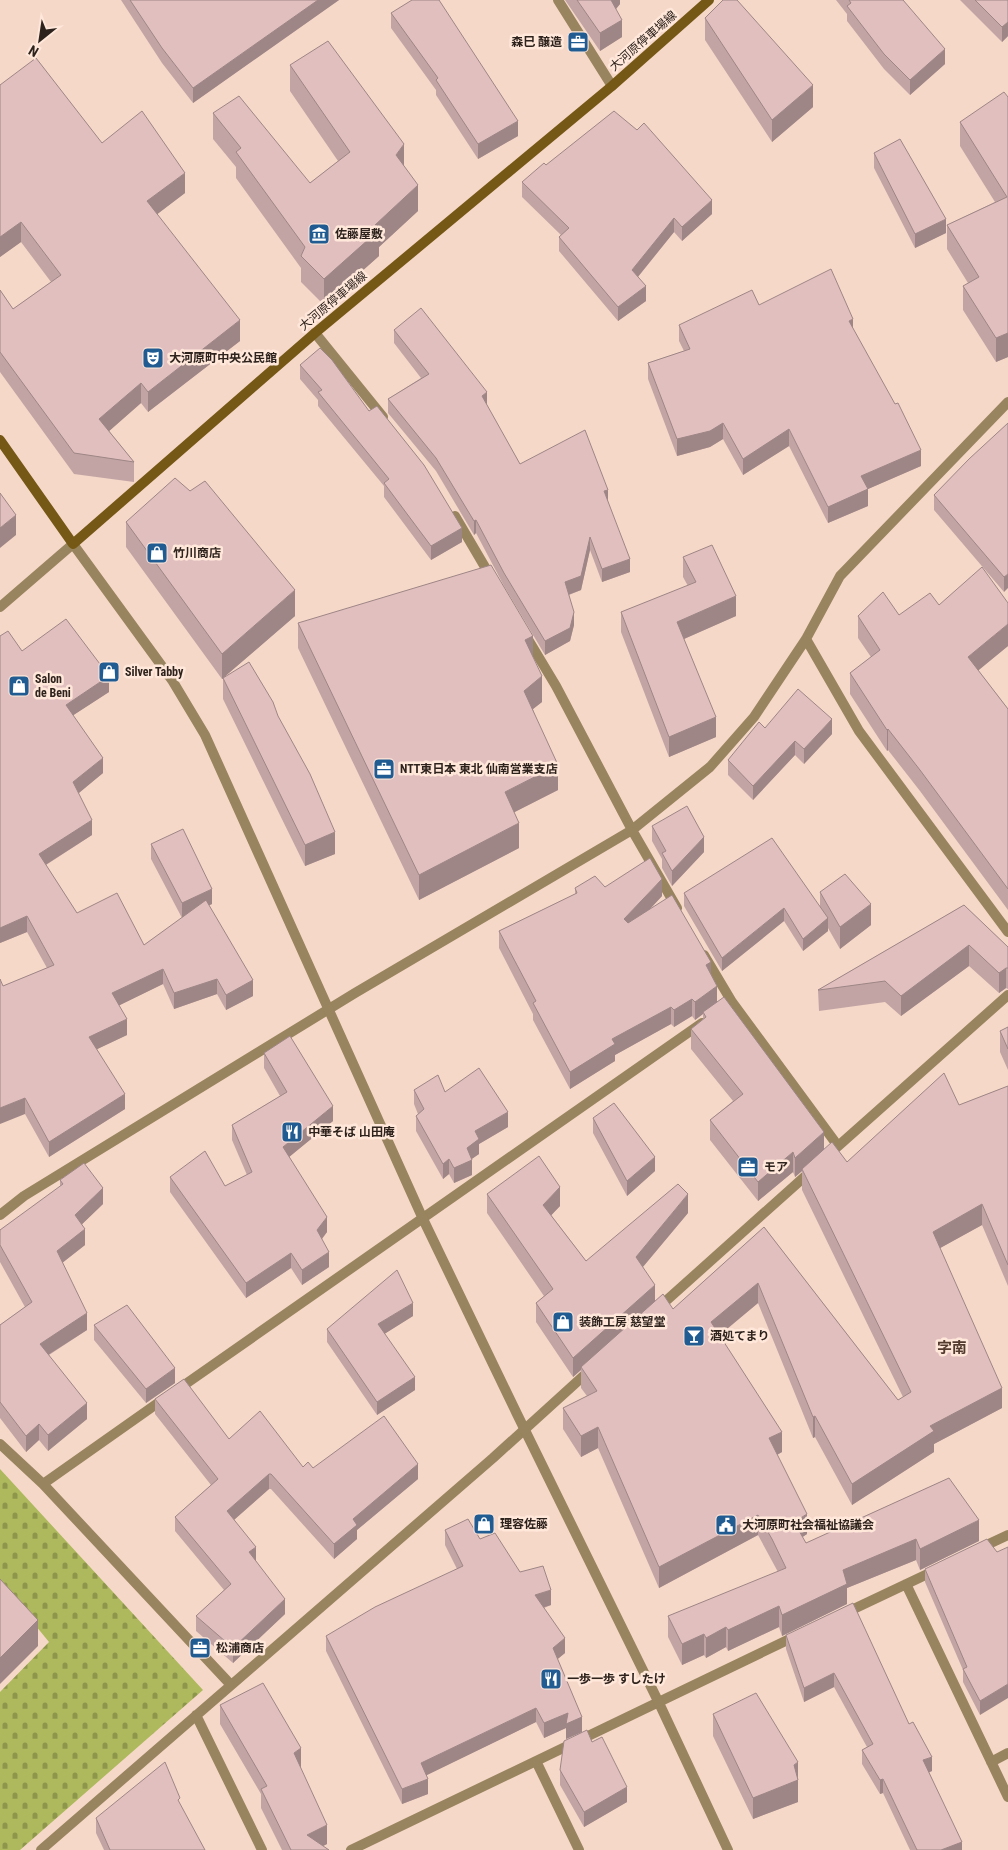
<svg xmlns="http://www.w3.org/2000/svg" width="1008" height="1850" font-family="'Roboto Condensed','Noto Sans JP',sans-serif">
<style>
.cemetery{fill:url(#cemetery-stones)}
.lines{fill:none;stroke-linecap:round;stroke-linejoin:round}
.minor{stroke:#98845e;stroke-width:10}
.tertiary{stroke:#98845e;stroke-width:10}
.secondary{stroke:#755816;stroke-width:10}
.wall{fill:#c2a4a4}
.shaded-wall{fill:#9e8686}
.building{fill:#e2bfbf;stroke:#9e8686}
.labels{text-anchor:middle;stroke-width:5;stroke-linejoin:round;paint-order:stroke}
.street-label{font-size:12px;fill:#2d221c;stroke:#ffe7da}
.poi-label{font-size:12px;font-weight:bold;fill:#2d221c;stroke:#ffe7da;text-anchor:start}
.quarter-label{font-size:15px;font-weight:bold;fill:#533c2f;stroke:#ffe7da}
</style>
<defs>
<pattern id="cemetery-stones" width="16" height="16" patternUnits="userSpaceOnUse" patternTransform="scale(1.25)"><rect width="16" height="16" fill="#adb95c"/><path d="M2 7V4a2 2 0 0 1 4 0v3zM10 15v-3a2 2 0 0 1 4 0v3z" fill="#8d964b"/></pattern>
</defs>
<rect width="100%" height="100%" fill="#f6d8c8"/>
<path class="cemetery" d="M0,1469L203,1690L20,1850H0V1692L49,1642L0,1582Z"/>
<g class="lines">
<path class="minor" d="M558,0L612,86
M315,333L383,417
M455,516L492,579
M526,636L556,686L632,830L677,908
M806,639L859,731L1008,932
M704,955L732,1002L838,1146
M827,1156L1008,995
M0,1215L24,1196L355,993L632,830L710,767L754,717L806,639L840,576L1008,402
M658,1308L811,1171
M177,1390C352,1267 528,1146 702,1023
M0,1444L43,1484L231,1685
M43,1484L165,1398
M978,1549L1008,1535
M906,1584L1008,1797
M843,1614L936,1570
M196,1715L262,1850
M536,1761L579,1850
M991,1762L1008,1753
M41,1850L493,1458L590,1370
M351,1850L798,1635"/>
<path class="tertiary" d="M0,607L73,544L172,680L205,735L423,1219L517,1414L659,1703L728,1850"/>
<path class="secondary" d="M0,440L73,544L315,333L612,86L709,0"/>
</g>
<path class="wall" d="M121,0H339L193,103L162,63Z
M565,0H620V4L616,9L622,37L600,51Z
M836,0H903L945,64L910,95L884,69L847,21V14Z
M960,0H1008V36L1002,42Z
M391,13L518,136L478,159L436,95V90L391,28Z
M705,18L813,107L772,142L705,40Z
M290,65L404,166L418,211L379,247V256L324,305L301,282V268L236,178V167L213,139V113L310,183L338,161L290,91Z
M0,85L102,143L185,193L157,214L240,341L148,412L141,403L109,431L134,462V482L74,474L0,372V290L13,309L51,282L21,242L0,257Z
M1008,97V357L996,362L963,310V286L968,283L947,249V225L995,202L960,146V122Z
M874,153L946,233L915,248L874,168Z
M546,165L712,214L682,241L674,232L638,277L646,301L618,321L559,251V237L561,235L522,197V182Z
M759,305L853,329L921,466L868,489V506L828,523L789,446L743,475L723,439L710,447L677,456L648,379V363L684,351L679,341V325Z
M394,330L487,406L520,464L608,502L630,572L602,582L590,550L581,590L569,595L574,625L570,641L545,655L504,586L476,533L474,535L436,471L388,413V399L421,378L394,343Z
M300,365L369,411L462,542L431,560L384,497V486L318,406V400L300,379Z
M1008,423L1004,592L934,510V495Z
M126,522L295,616L225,676L278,716L335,854L305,866L223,699V679H222L126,547Z
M683,557L736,616L684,639L716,737L669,757L621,632V612L688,586L683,577Z
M939,605L1008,646L978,670L1008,709V910L920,791L888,750L887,751L850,694V673L871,657L858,638V616L899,615Z
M298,623L533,657L542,702L533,709L558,790L514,812L519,848L419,900L298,648Z
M0,636L22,651L109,692L73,715L103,773L78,793L92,835L46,865L77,913L144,945L182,918L151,859V844L212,904L209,905L253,996L226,1010L217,994L174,1009L163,984L119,1005L127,1035L97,1049L125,1109L49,1157L25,1114L3,986L47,968L27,932L0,943Z
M765,728L832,734L804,764L795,755L753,800L728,775V760Z
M652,826L704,852L672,886L662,868V859L652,841Z
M605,887L662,896L650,909L711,974L717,1001L824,1149L847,1162L959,1105L1008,1086V1286L982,1225L940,1248L1002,1408L934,1444V1452L852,1505L815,1437L813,1438L758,1303L720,1335L782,1452L777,1455L807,1534L802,1537L806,1543L949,1478L979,1541L920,1570L916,1560L847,1588V1604L782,1636L779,1627L728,1651L726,1647L706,1658L704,1655L682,1665L668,1637V1616L778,1572L758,1535L659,1588L598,1448L581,1457L563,1429V1408L587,1396L581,1388V1370L573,1377L536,1322V1303L544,1296L487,1213V1194L560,1206L551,1215L586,1261L688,1213L643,1267L655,1301L673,1309L764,1227L898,1400L903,1397L802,1190V1171L795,1177L793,1172L758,1201L710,1140V1120L733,1101L691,1049V1029L703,1019V1014L695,1020L692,1016L674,1027L671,1024L615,1055V1061L570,1089L533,1020V1014L499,948V931L575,894V888Z
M820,892L871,925L840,949L828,928V931L803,951L784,921L722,971L684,906V893L820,907Z
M964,905L1008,947V989L1006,988L999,993L969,966L901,1016L885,1002L819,1011L818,990Z
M1008,1027V1070L1000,1052V1031Z
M264,1053L333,1121L289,1157L327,1232L322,1239L329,1267L302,1285L291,1268L246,1298L170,1192V1177L225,1186L247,1175L232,1140V1125L280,1096L264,1068Z
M414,1090L445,1092L508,1127L479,1144V1154L471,1159L472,1175L454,1183L449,1174L443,1179L416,1131V1116L418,1114L414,1104Z
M593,1118L655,1171L627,1196L593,1133Z
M60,1180L103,1204L82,1224L85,1245L62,1263L87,1330L49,1355L87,1419L48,1451L39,1440L26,1452L0,1418V1325L25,1307L0,1262V1230L60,1187Z
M413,1316L384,1334L415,1390L377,1415L327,1342V1329Z
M94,1325L175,1383L146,1403L94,1340Z
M155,1399L229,1439L303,1467L418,1479L357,1530V1539L334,1559L271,1489H269L234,1520L285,1614L233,1663L196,1631V1616L224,1590L175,1531V1517L211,1485L155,1414Z
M445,1530L480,1539L520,1572L551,1605L544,1608L565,1653L557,1659L582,1732L566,1739V1728L544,1738L536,1722L426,1775L428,1794L402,1804L326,1651V1636L457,1569L445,1545Z
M997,1552L980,1715L963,1682V1670L925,1582V1569Z
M786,1635L909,1724L932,1771L929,1772L962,1850H910L883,1793L880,1794L862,1764V1750L867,1747L834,1687L804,1702L786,1649Z
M220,1705L301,1767H300L327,1844L323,1846L329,1850H282L261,1808V1794L220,1724Z
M713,1714L798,1779V1802L753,1819L713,1736Z
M592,1742L627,1802L584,1827L560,1785V1770Z
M180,1805L205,1850H104L96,1833V1818Z"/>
<path class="shaded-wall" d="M318,0H339L193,103V88Z
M610,0H620V4L610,16Z
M622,20V37L600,51V33Z
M1008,22V36L1002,42V27Z
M945,49V64L910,95V80Z
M813,85V107L772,142V120Z
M518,121V136L478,159V144Z
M404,144V170L396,155Z
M185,173V193L147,222V201Z
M418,185V211L379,247V256L324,305V279L375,225Z
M712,200V214L682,241V227Z
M674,218V232L632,284V270Z
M946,219V233L915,248V234Z
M21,222V242L0,257V237Z
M646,286V301L618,321V307Z
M853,319V336L849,321Z
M240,320V341L148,412V392Z
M1008,333V357L996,362V338Z
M141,383V403L99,440V419Z
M487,392V406L482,396Z
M723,423V439L710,447L677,456V439Z
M789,429V446L743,475V459Z
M921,450V466L868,489V506L828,523V507L861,476Z
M608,490V503L604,491Z
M16,515V535L0,548V528Z
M476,520V533L474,535V521Z
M462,528V542L431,560V546Z
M590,537V550L581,590L565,596V582Z
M630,559V572L602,582V569Z
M1008,574V588L1004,592V577Z
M295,590V616L222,679V654Z
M736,596V616L677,642V622Z
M574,612V625L570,641L545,655V641Z
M1008,624V646L968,679V657Z
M533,636V661L525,640Z
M109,676V692L66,720V705Z
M542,676V702L524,716V691Z
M716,717V737L669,757V737Z
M832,719V734L804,764V749Z
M888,729V750L887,751V730Z
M795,741V755L753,800V786Z
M103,758V773L73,798V782Z
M558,765V790L505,817V792Z
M92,820V835L39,869V854Z
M519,823V848L419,900V875Z
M335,832V854L305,866V845Z
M704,837V852L672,886V871Z
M662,879V896L624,937V919Z
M212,889V904L182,918V903Z
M871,904V925L840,949V927Z
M784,908V921L722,971V958Z
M27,916V932L0,943V928Z
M828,918V931L803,951V939Z
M969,945V966L901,1016V996Z
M711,962V979L706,965Z
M1006,968V988L999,993V973Z
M163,969V984L112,1009V993Z
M217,979V994L174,1009V993Z
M253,980V996L226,1010V995Z
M717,986V1004L703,1012V1014L695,1020V1002Z
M692,999V1016L674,1027V1010Z
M671,1007V1024L615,1055V1061L570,1089V1072L612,1039Z
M127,1019V1035L89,1053V1037Z
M125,1094V1109L49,1157V1142Z
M25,1098V1114L0,1124V1108Z
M333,1106V1121L283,1162V1147Z
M508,1112V1127L479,1144V1154L469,1161L472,1160V1175L454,1183V1168L467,1148L475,1131Z
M824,1132V1151L802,1169V1171L795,1177V1158Z
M793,1152V1172L758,1201V1182Z
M655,1157V1171L627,1196V1181Z
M449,1159V1174L443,1179V1164Z
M560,1187V1206L543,1224V1205Z
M103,1188V1204L75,1231V1215Z
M688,1194V1213L636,1275V1257Z
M982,1204V1225L933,1252V1232Z
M327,1217V1232L317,1245V1230Z
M85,1229V1245L57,1267V1251Z
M329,1252V1267L302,1285V1270Z
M291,1253V1268L246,1298V1283Z
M758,1283V1303L711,1342V1322Z
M655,1285V1303L581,1367V1370L573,1377V1358Z
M413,1303V1316L378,1338V1324Z
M87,1313V1330L40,1360V1344Z
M175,1368V1383L146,1403V1389Z
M415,1377V1390L377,1415V1402Z
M1002,1388V1408L934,1444V1452L852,1505V1484L930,1426Z
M87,1403V1419L48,1451V1435Z
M815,1416V1437L813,1438V1417Z
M39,1424V1440L26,1452V1436Z
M598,1427V1448L581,1457V1436Z
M782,1432V1452L769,1459V1438Z
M418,1464V1479L357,1530V1539L334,1559V1544L353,1519Z
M269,1474V1489L227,1526V1511Z
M807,1514V1534L794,1543V1522Z
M758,1515V1535L659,1588V1567Z
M979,1520V1541L920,1570V1549Z
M916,1539V1560L847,1588V1604L782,1636V1615L843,1570Z
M256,1547V1562L249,1552Z
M551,1590V1605L535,1610V1595Z
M285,1599V1614L233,1663V1648Z
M779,1606V1627L728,1651V1630Z
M38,1620V1646L0,1684V1658Z
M726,1627V1647L706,1658V1638Z
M704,1634V1655L682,1665V1644Z
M565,1638V1653L553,1663V1648Z
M834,1673V1687L804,1702V1688Z
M1008,1684V1698L980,1715V1701Z
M536,1708V1722L421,1778V1763Z
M568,1713L582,1717V1732L566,1739V1728L544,1738V1723Z
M301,1748V1767L294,1771V1753Z
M932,1757V1771L923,1775V1760Z
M798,1762V1802L753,1819V1798Z
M428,1779V1794L402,1804V1789Z
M883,1779V1793L880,1794V1780Z
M627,1787V1802L584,1827V1812Z
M327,1825V1844L315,1850L307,1835Z
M962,1842V1850H941Z"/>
<path class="building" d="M130,0H318L193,88L162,48Z
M412,0H439L518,121L478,144L436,80L438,78L391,13Z
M577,0H611L622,20L600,33Z
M723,0H737L813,85L772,120L705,18Z
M849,0H903L945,49L910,80L884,54L847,6L851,3Z
M975,0H1008V22L1002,27Z
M328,41L404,144L396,155L418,185L375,225L379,230L324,279L301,256L305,247L236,152L241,148L213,113L239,96L310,183L350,152L290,65Z
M36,58L102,143L142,111L185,173L147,201L240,320L148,392L141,383L99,419L134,462L74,453L0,352V290L13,309L61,275L21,222L0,237V85Z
M1004,92L1008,97V333L996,338L963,286L979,277L947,225L1007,197L960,122Z
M614,111L637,130L644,123L712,200L682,227L674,218L632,270L646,286L618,307L559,237L569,228L522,182L544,163L546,165Z
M900,139L946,219L915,234L874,153Z
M831,269L853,319L849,321L895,404L898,403L921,450L861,476L868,489L828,507L789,429L743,459L723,423L710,431L677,439L648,363L690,349L679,325L752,290L759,305Z
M421,308L487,392L482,396L520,464L585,430L608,490L604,491L630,559L602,569L590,537L581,576L565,582L574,612L570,628L545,641L504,573L476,520L474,521L436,458L388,399L429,374L394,330Z
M320,348L332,360L369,411L377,406L424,465L462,528L431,546L384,483L389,479L318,392L322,390L300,365Z
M1008,423V574L1004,577L934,495L969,459Z
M175,478L190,491L205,481L295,590L222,654L126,522Z
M0,493L16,515L0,528Z
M712,545L736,596L677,622L716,717L669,737L621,612L696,582L683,557Z
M491,565L533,636L525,640L542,676L524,691L558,765L505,792L519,823L419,875L298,623Z
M982,567L1008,603V624L968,657L1008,709V889L920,770L888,729L887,730L850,673L880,650L858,616L883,592L899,615L930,593L939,605Z
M66,619L109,676L66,705L103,758L73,782L92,820L39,854L77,913L117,893L144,945L206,900L253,980L226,995L217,979L174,993L163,969L112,993L127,1019L89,1037L125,1094L49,1142L25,1098L0,1108V979L3,986L54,965L27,916L0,928V636L8,631L22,651Z
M249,662L273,702L278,716L310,774L335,832L305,845L223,678Z
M798,689L832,719L804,749L795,741L753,786L728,760L759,722L765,728Z
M687,806L704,837L672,871L662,853L666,851L652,826Z
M183,829L212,889L182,903L151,844Z
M772,838L828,918L803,939L784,908L722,958L684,893Z
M650,858L662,879L624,919L628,923L672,895L711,962L706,965L717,986L695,1002L692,999L674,1010L671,1007L612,1039L615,1044L570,1072L533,1003L536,1001L499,931L577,893L575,888L595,876L605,887Z
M845,874L871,904L840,927L820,892Z
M964,905L1008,947V968H1006L999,973L969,945L901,996L885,981L819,990H818Z
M724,997L824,1132L795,1158L793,1152L758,1182L710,1120L743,1094L691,1029L706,1017L703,1012Z
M1008,1027V1049L1000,1031Z
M290,1036L333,1106L283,1147L327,1217L317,1230L329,1252L302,1270L291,1253L246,1283L170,1177L205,1151L225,1186L252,1172L232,1125L287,1092L264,1053Z
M479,1068L508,1112L475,1131L479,1139L467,1148L472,1160L454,1168L449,1159L443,1164L416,1116L424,1109L414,1090L438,1075L445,1092Z
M944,1073L959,1105L1008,1086V1265L982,1204L933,1232L1002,1388L930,1426L934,1431L852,1484L815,1416L813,1417L758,1283L711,1322L782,1432L769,1438L807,1514L794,1522L806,1543L949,1478L979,1520L920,1549L916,1539L843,1570L847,1584L782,1615L779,1606L728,1630L726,1627L706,1638L704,1634L682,1644L668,1616L786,1568L772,1539L758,1515L659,1567L598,1427L581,1436L563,1408L597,1391L581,1367L663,1294L673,1309L764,1227L898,1400L911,1392L802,1169L832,1142L847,1162Z
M614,1103L655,1157L627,1181L593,1118Z
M539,1156L560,1187L543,1205L586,1261L678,1184L688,1194L636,1257L655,1285L573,1358L536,1303L553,1289L487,1194Z
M84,1163L103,1188L75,1215L85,1229L57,1251L87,1313L40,1344L87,1403L48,1435L39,1424L26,1436L0,1402V1325L32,1302L0,1245V1230L63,1184L60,1180Z
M397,1270L413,1303L378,1324L415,1377L377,1402L327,1329Z
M127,1305L175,1368L146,1389L94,1325Z
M184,1379L229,1439L260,1411L303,1467L308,1462L313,1468L384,1416L418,1464L353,1519L357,1525L334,1544L271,1474H269L227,1511L256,1547L249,1552L285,1599L233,1648L196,1616L231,1584L175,1517L218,1479L155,1399Z
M468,1519L480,1539L495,1533L520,1572L543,1566L551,1590L535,1595L565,1638L553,1648L582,1717L566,1724L568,1713L544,1723L536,1708L421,1763L428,1779L402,1789L326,1636L375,1607L463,1566L445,1530Z
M987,1539L997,1552L1008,1547V1684L980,1701L963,1669L967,1667L925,1569Z
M0,1579L38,1620L0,1658Z
M853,1603L909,1724L913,1722L932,1757L923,1760L962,1842L941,1850H917L883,1779L880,1780L862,1750L873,1744L834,1673L804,1688L786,1635Z
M263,1683L301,1748L294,1753L327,1825L307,1835L329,1850H291L261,1789L267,1786L220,1705Z
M756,1693L798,1762L794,1765L798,1780L753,1798L713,1714Z
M587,1730L592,1742L602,1737L627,1787L584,1812L560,1770L564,1741Z
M165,1762L180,1798L178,1800L205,1850H110L96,1818Z"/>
<defs>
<g id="office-square" transform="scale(1.125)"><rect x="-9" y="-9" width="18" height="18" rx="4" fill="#205b92" stroke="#ffe7da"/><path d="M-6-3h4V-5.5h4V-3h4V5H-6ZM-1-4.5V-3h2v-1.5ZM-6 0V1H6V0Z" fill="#fff"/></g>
<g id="museum-square" transform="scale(1.125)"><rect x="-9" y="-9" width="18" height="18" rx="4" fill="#205b92" stroke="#ffe7da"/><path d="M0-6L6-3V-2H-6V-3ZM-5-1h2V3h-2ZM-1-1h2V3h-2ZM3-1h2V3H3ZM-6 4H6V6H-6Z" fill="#fff"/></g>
<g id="theatre-square" transform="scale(1.125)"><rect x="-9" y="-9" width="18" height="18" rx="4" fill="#205b92" stroke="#ffe7da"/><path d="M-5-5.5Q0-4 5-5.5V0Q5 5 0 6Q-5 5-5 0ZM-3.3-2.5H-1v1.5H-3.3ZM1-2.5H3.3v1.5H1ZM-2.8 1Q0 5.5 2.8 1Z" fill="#fff"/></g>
<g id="shop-square" transform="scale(1.125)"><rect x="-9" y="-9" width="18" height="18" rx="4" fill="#205b92" stroke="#ffe7da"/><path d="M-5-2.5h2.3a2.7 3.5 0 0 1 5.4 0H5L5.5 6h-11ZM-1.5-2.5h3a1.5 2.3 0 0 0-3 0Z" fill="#fff"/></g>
<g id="restaurant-square" transform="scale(1.125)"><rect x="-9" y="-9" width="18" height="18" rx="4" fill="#205b92" stroke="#ffe7da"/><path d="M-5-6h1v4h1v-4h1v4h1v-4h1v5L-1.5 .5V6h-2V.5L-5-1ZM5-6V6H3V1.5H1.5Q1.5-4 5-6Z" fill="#fff"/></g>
<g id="bar-square" transform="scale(1.125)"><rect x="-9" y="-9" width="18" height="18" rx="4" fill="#205b92" stroke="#ffe7da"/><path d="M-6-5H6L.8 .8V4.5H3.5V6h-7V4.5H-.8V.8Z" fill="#fff"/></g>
<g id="civic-square" transform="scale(1.125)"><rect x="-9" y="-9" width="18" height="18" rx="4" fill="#205b92" stroke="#ffe7da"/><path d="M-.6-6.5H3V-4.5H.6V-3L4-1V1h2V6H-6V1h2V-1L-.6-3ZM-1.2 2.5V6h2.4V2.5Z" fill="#fff"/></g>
</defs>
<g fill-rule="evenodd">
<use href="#office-square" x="578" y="42"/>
<use href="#museum-square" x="319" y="234"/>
<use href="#theatre-square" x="153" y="358"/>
<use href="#shop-square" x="157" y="553"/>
<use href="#shop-square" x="109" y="672"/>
<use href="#shop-square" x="19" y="686"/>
<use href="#office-square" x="384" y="769"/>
<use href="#restaurant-square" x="292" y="1132"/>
<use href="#office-square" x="748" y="1167"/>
<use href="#shop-square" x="563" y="1322"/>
<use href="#bar-square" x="694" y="1336"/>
<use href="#shop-square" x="484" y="1524"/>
<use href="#civic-square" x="726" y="1525"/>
<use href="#office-square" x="200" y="1648"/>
<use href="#restaurant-square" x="551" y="1679"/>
</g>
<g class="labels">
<g class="street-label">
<text transform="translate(643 41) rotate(-41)" y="4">大河原停車場線</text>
<text transform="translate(333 301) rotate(-40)" y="4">大河原停車場線</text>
</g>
<g class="poi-label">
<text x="562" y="46" text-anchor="end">森巳 醸造</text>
<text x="335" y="238">佐藤屋敷</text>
<text x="169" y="362">大河原町中央公民館</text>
<text x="173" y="557">竹川商店</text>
<text x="125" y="676">Silver Tabby</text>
<text x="35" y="683">Salon<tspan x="35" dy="14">de Beni</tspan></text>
<text x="400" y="773">NTT東日本 東北 仙南営業支店</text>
<text x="308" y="1136">中華そば 山田庵</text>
<text x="764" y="1171">モア</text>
<text x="579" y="1326">装飾工房 慈望堂</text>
<text x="710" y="1340">酒処てまり</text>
<text x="500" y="1528">理容佐藤</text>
<text x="742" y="1529">大河原町社会福祉協議会</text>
<text x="216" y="1652">松浦商店</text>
<text x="567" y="1683">一歩一歩 すしたけ</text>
</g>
<g class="quarter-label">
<text x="952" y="1353">字南</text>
</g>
</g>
<g transform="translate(40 40) rotate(210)" stroke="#ffe7da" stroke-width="4" paint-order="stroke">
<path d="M0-4L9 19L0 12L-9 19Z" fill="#2d221c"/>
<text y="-8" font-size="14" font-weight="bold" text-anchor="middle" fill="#2d221c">N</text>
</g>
</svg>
